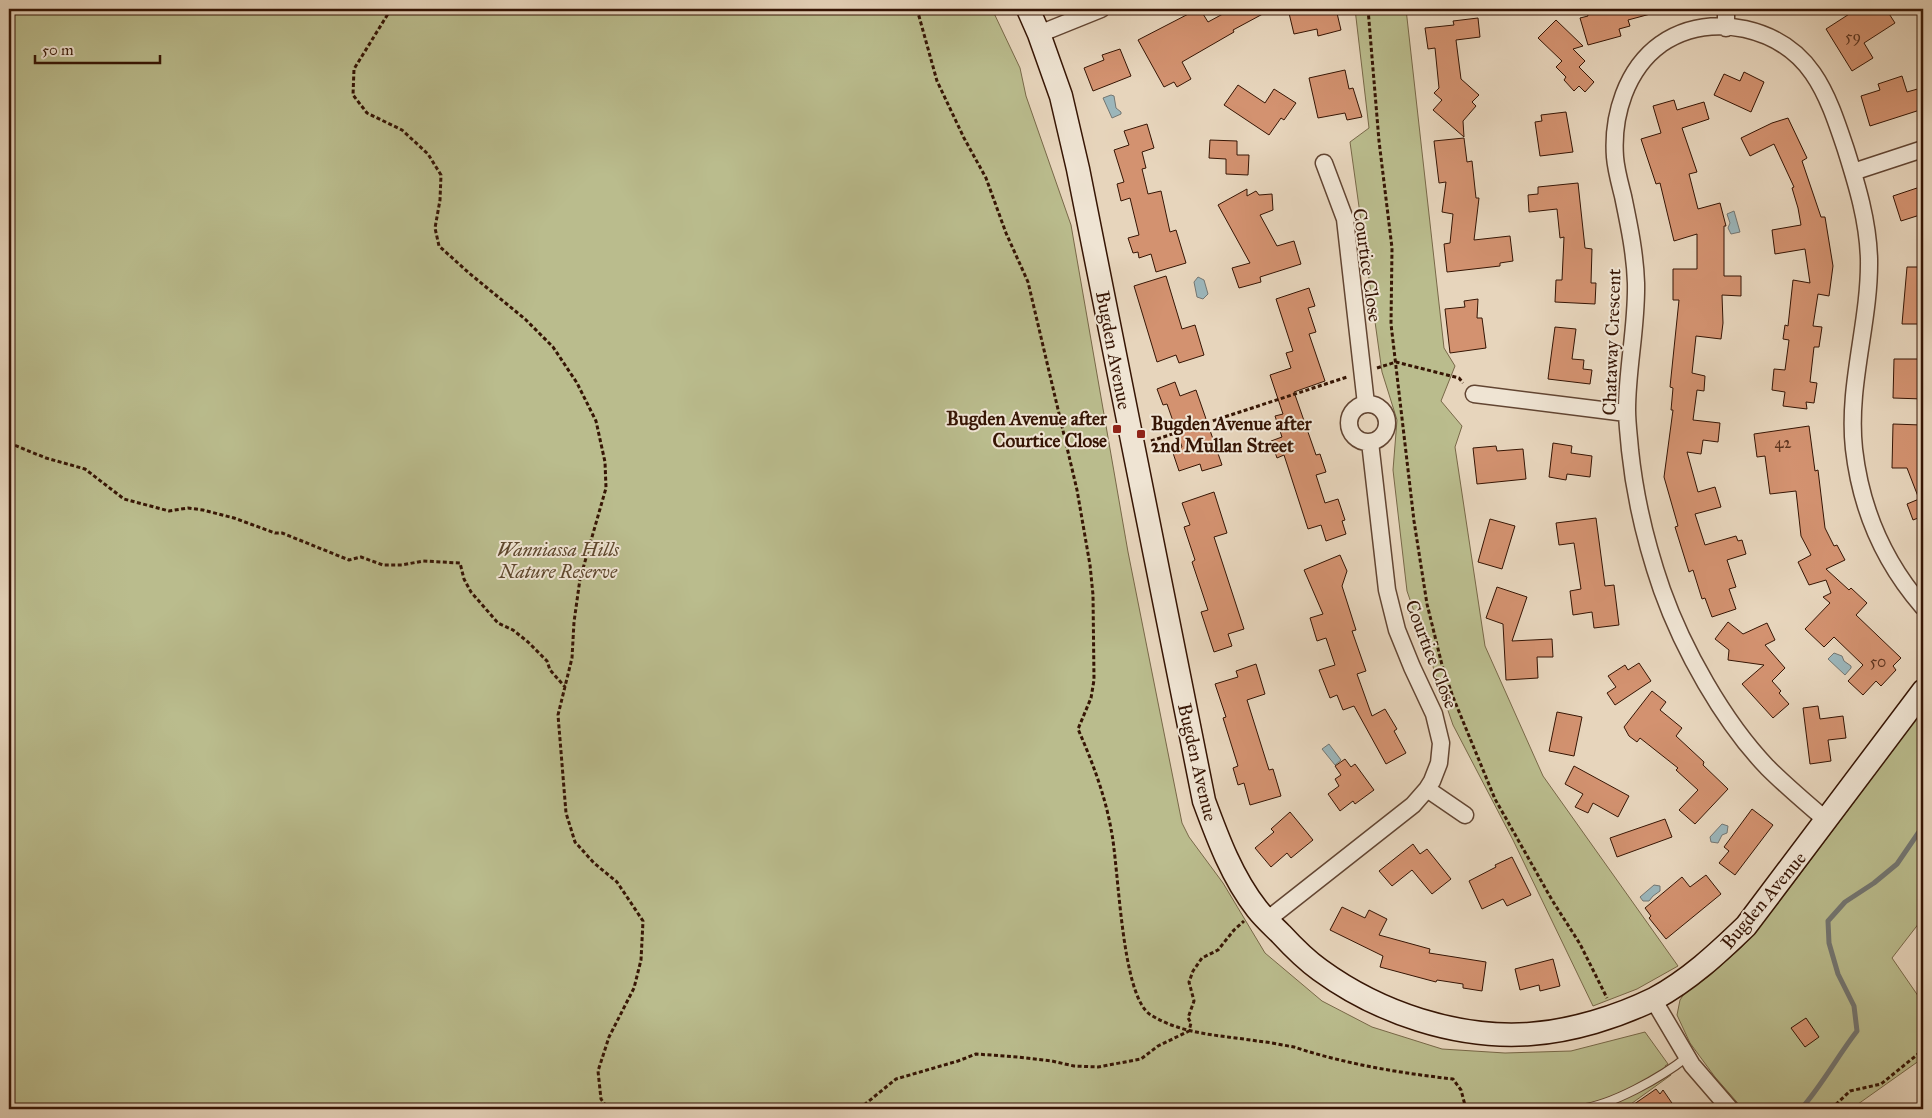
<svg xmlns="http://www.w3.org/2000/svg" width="1932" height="1118" font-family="'IM FELL Great Primer',serif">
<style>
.green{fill:#babc8d;stroke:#786848}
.water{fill:#9bb6bb;stroke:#737672}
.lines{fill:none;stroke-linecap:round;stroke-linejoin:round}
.stream{stroke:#737672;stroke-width:5}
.building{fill:#d39270;stroke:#361504}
.lane-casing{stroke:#624532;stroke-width:10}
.street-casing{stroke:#624532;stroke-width:19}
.secondary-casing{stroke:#361504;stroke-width:25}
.path{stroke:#361504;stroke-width:3;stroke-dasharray:4 2.5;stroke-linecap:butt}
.lane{stroke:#efe4d3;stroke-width:8}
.street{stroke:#efe4d3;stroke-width:16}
.secondary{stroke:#efe4d3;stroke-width:22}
.poi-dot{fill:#8f2418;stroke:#efe4d3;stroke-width:2}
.labels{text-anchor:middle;stroke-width:4;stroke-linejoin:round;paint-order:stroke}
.number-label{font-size:16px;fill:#5d341f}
.street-label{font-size:19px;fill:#361504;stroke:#efe4d3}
.poi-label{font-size:19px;font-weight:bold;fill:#361504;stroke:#efe4d3;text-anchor:end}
.park-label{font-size:19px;font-style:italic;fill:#5e472d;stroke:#efe4d3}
</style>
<rect width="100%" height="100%" fill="#e7d5bc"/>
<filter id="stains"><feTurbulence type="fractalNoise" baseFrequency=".004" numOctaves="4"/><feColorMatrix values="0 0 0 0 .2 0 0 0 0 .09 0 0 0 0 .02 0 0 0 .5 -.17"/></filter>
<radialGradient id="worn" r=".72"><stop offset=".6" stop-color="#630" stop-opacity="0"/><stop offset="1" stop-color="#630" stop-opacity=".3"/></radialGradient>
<path class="green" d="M9,9H992L1020,68L1026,96L1071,225L1128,552L1182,823L1189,837L1223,883L1265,953L1322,1001L1372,1027L1442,1049L1505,1053L1571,1051L1645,1032L1668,1064L1665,1066L1671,1075L1624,1109H9Z
M1355,9H1406L1444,348L1455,366L1441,401L1462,426L1455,447L1485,646L1543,776L1678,966L1637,989L1593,1006L1513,840L1453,725L1407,591L1393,470L1397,420L1382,372L1350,142L1369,128Z
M1923,710V918L1892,958L1923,1003V1058L1851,1109H1743L1715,1077L1690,1043L1677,1015L1680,1000L1684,994L1709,976L1742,947L1780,901Z"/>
<path class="water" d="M1111,95L1114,96L1116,108L1121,112V114L1112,118L1103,98Z
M1734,211L1740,232L1731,234L1728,228L1730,223L1727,214Z
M1198,277L1204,280L1208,294L1203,299L1197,297L1194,282Z
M1834,653L1842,656L1844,661L1851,666V668L1845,675L1828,659Z
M1329,744L1341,760L1335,765L1322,749Z
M1722,824L1728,826L1727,833L1722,835L1718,843L1711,842L1710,837Z
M1654,885L1660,886V891L1653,896L1649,901H1643L1640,897Z"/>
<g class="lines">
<path class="stream" d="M1801,1109C1822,1085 1837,1057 1857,1031L1854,1006L1838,974L1829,943L1828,921L1845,902L1874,883L1897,864L1923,826"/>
</g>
<path class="building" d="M1198,9H1200L1208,22L1232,9H1272L1233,30L1234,32L1182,62L1191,79L1177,87L1174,82L1164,87L1138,40Z
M1288,9H1336L1341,30L1318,36L1317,29L1294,34Z
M1586,9H1653L1654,13L1628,20L1630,26L1619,29L1621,36L1588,45L1580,18L1588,16Z
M1857,9H1886L1895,23L1864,43L1873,58L1852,71L1826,29Z
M1478,18L1480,37L1456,40L1461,79L1479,95L1472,102L1476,106L1463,121L1464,137L1433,110L1442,100L1434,93L1439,88L1435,48L1428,49L1425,28L1454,25L1453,21Z
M1556,20L1583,46L1573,49L1585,61L1579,67L1594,82L1585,92L1579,86L1574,91L1564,80L1566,77L1556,67L1562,61L1538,38Z
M1120,49L1131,76L1093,91L1084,68L1104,60L1102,55Z
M1345,70L1349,89L1353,88L1362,117L1347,120L1345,113L1318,118L1309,78Z
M1744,72L1764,82L1751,112L1714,95L1724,74L1740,81Z
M1902,76L1907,92L1921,88L1923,95V109L1870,126L1861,96L1880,90L1878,84Z
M1238,85L1265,103L1274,89L1296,103L1284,120L1281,118L1269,135L1224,105Z
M1674,100L1677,110L1704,102L1709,119L1682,128L1697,172L1689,174L1698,209L1720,203L1726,226H1724V276H1741V296L1722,295L1723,323L1721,339L1696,336L1692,373L1705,376L1704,391L1697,390L1693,420L1720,423L1718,442L1703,440L1701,454L1687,452L1698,492L1715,487L1721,507L1695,514L1705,545L1736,536L1738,541L1742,540L1746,554L1727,560L1736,587L1729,589L1736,609L1712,617L1705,598L1702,599L1693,570L1689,572L1675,527L1678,526L1664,477L1673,410H1671L1673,388L1670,387L1679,300H1673V269H1697V234L1674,241L1660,183L1656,184L1641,139L1661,133L1653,106Z
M1566,112L1573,152L1540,156L1535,122L1542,121L1541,115Z
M1788,118L1807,158L1802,161L1821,217H1825L1833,266L1829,296L1818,294L1813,326L1822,327L1819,347H1814L1810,382L1817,383L1814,403L1806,402L1807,409L1783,406L1785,392L1772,390L1774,369L1785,370L1789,340L1783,339L1785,325L1788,326L1793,280L1810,283L1805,249L1775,254L1772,230L1801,225L1798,208L1792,188L1794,187L1774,144L1750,156L1741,138L1772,123Z
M1147,124L1154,148L1142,152L1146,168L1142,169L1148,194L1161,191L1170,232L1176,230L1186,263L1156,272L1151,254L1139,258L1138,252L1133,253L1128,238L1139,235L1130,198L1121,201L1117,184L1124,182L1114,150L1129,145L1124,131Z
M1464,138L1467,162L1472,161L1476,198H1479L1474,240L1510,236L1513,261L1500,263V266L1447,272L1444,244L1450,243L1453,214L1442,212L1446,182L1439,183L1434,141Z
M1210,140L1237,141V155H1249L1248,175L1226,174V159L1209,158Z
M1578,183L1585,248L1592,249L1591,283H1596L1595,304L1555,302L1556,280H1562L1564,237L1560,238L1557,209L1529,212L1528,195L1538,194V187Z
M1923,186V214L1901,221L1893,196Z
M1247,189V196L1256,191L1259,195L1272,194L1273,210L1260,215L1277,246L1294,241L1301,264L1260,277L1261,282L1239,288L1232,268L1250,263L1218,205Z
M1907,267H1923V324H1902Z
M1166,276L1182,329L1195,325L1204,355L1179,363L1176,355L1157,362L1134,286Z
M1309,288L1315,306L1308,308L1316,332L1309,334L1325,381L1294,392L1316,455L1320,454L1326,472L1316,475L1325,503L1338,499L1345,520L1342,521L1346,534L1326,541L1321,525L1308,529L1284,455L1277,458L1271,441L1282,437L1275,416L1283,414L1270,375L1291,368L1286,353L1293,351L1276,299Z
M1478,299L1477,318H1482L1486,348L1450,353L1445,309L1465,307L1464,301Z
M1555,327L1576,329L1572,359L1584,360L1583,369L1592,370L1590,384L1548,379Z
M1894,359H1921L1920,375H1923V399L1893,398Z
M1175,382L1180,396L1196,390L1222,465L1202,471L1200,464L1179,471L1172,450L1182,447L1167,404L1163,405L1157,389Z
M1893,424L1921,425L1919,499L1923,497V516L1913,520L1907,504L1919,499L1907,468H1892Z
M1809,426L1815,471L1818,470L1825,528L1834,546L1837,545L1845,560L1826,569L1849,590L1851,588L1867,603L1856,615L1901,658L1893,666L1896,670L1881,686L1876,681L1863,695L1848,681L1863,665L1834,637L1824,647L1805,629L1830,603L1823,597L1831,593L1826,580L1809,585L1798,562L1811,555L1801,536L1796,491L1770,494L1765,456L1757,457L1754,434Z
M1553,443L1572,446L1571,453L1592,456L1590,477L1567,474L1566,480L1549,477Z
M1496,446L1497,451L1523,449L1526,479L1477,484L1473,448Z
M1214,492L1227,533L1214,537L1244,629L1228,634L1232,646L1214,652L1201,612L1208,610L1192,562L1195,560L1184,527L1190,525L1182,503Z
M1596,518L1605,586L1614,585L1619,625L1594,628L1592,612L1573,615L1570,591L1581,589L1574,543L1559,545L1556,523Z
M1490,519L1515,526L1502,569L1478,562Z
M1340,555L1347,571L1342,586L1356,630L1352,631L1366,671L1357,674L1372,716L1385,709L1397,729L1394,731L1406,753L1386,764L1354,706L1343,710L1337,695L1330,698L1319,670L1335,665L1326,638L1317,641L1310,618L1323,614L1304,570Z
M1497,587L1527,597L1512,641L1552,639L1553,657H1537L1538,678L1506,680L1503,624L1486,618Z
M1728,622L1743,634L1767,623L1775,640L1765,645L1785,668L1772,681L1781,691L1779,693L1789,704L1773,718L1742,684L1764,665L1728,660L1729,650L1715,639Z
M1639,663L1651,681L1615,705L1607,693L1616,687L1608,676L1625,665L1628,670Z
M1256,664L1265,694L1247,700L1269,770L1273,769L1281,796L1250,805L1244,783L1238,785L1233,768L1238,766L1223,718L1226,717L1215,684L1238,677L1236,671Z
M1652,691L1666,702L1660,710L1682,728L1676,736L1704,762L1703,765L1728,789L1695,824L1679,810L1698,790L1676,770L1678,768L1640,738L1637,742L1629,736L1624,727Z
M1818,706L1820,719L1843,716L1846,738L1828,740L1831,761L1810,764L1803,708Z
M1557,712L1582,717L1574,756L1549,751Z
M1345,759L1351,767L1355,764L1374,790L1355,804L1353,801L1340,811L1328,794L1339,786L1335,779L1341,775L1335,766Z
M1574,766L1629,796L1618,817L1593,803L1588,813L1575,807L1583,794L1565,784Z
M1752,809L1773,825L1735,875L1719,863L1729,851L1724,847Z
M1290,812L1313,840L1291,858L1287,853L1271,867L1255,848L1274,832L1271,829Z
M1665,819L1672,837L1617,857L1610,838Z
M1413,844L1420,854L1427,849L1451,879L1432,894L1412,870L1392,886L1379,871Z
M1512,857L1531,895L1507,906L1503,899L1482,909L1469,881L1496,867L1495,865Z
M1706,875L1721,894L1666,939L1649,918L1651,916L1645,908L1682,877L1690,887Z
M1342,907L1365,918L1369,910L1387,919L1379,935L1430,949L1429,953L1486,962L1482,991L1463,988V984L1437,980L1436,982L1380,967L1383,956L1330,930Z
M1553,959L1560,986L1540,991L1539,985L1520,990L1515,969Z
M1806,1018L1819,1037L1805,1047L1791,1028Z
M1656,1089L1660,1094L1663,1090L1676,1109H1627Z"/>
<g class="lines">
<g class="lane-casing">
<path id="lane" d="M1518,1109L1524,1108L1541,1109
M1579,1109C1611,1106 1662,1077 1687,1057"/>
</g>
<g class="street-casing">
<path id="street" d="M1726,28V9
M1039,34L1101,9
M1324,163L1345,219L1366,404
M1853,172L1923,149
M1474,394L1626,413
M1349 423a19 19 0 1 1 38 0a19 19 0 1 1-38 0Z
M1427,789L1465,815
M1826,820C1806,803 1786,786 1767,767C1723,721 1683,649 1662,590C1646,544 1635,498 1630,450C1629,437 1627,423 1627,410C1627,368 1637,326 1636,283C1635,253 1629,225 1623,196C1620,184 1616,170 1615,157C1612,116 1626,69 1661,44C1686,27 1715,23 1745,29C1811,44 1827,93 1846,150C1857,185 1868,221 1869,259C1870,323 1847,385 1854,449C1861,510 1883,561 1923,607
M1267,920L1413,805L1427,789L1432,781L1439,763L1441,743L1434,714L1412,667L1397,630L1387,590L1370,442
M1653,999L1692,1065L1730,1109"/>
</g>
<g class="secondary-casing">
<path id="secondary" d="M1028,9L1039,34L1061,96L1078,169L1204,801C1218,839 1232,877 1257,909C1264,918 1273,926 1281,934C1293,947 1306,960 1320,970C1379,1013 1457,1039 1530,1034C1572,1031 1617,1017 1654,999C1689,980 1717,954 1746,926L1923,691"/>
</g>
<path class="path" d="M391,9L354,69L353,95L367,113L402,130L428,154L441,175L440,200L435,228L439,246L469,273L525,319L553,347L577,383L596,421L605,462L606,488L580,579L574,622L572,658L558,715L566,813L575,842L594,863L617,882L643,921L641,960L634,988L609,1037L598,1071L601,1099L608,1109
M917,9L937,81L964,138L986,178L1006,233L1028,282L1077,490L1090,565L1093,595L1094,680L1091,698L1078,729C1092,761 1105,795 1111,829C1119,866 1121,998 1151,1015C1183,1035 1221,1035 1257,1041C1269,1042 1282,1045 1294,1047C1345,1064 1400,1073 1453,1079L1461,1090L1466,1109
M1368,9L1379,141L1392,248L1391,324L1414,521L1427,604L1442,665L1453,697L1495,799L1552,900L1580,944L1607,998
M1377,368L1396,362L1459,378L1463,383
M1151,441L1347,377
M9,443L46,458L85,469L124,499L169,511L188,508L203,510L234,518L275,533H282L349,560L361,557L383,565H402L423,561L460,563L464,579L471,592L498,623L513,630L528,642L547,661L550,670L565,687
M859,1109L896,1079L958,1061L976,1054L1018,1057L1052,1061L1074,1066L1098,1067L1141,1059L1158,1046L1189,1031L1191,1023L1188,1018L1194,1001L1189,982L1193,971L1202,958L1218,950L1234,930L1244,921
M1831,1109L1850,1091L1881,1084L1923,1050"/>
<use href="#lane" class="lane"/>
<use href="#street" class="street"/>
<use href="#secondary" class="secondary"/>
</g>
<g class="poi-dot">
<rect x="1112" y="424" width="10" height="10" rx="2.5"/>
<rect x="1136" y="429" width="10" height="10" rx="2.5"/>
</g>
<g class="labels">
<g class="number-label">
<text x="1853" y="42">59</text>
<text x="1783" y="448">42</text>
<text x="1878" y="667">50</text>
</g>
<g class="street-label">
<text transform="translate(1368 265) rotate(82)" y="7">Courtice Close</text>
<text transform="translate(1611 342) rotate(-88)" y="7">Chataway Crescent</text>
<text transform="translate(1114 350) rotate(79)" y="7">Bugden Avenue</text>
<text transform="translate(1432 654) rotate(69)" y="7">Courtice Close</text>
<text transform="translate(1198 762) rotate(77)" y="7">Bugden Avenue</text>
<text transform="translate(1763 900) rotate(-50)" y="7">Bugden Avenue</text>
</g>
<g class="poi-label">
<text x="1107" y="425">Bugden Avenue after<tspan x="1107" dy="22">Courtice Close</tspan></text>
<text x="1151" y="430" text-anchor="start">Bugden Avenue after<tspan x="1151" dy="22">2nd Mullan Street</tspan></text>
</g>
<g class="park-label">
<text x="558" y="556">Wanniassa Hills<tspan x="558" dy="22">Nature Reserve</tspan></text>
</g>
</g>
<rect width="1932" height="1118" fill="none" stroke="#e7d5bc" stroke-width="30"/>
<rect x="10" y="10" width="1912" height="1098" fill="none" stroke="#361504" stroke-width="2.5"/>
<rect x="15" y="15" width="1902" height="1088" fill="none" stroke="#361504"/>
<path d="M35 55v8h125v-8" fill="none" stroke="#361504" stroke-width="2.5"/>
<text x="42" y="55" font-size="15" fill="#361504" stroke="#efe4d3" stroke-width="4" paint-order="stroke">50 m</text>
<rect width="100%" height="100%" filter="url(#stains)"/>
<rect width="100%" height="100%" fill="url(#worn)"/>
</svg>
